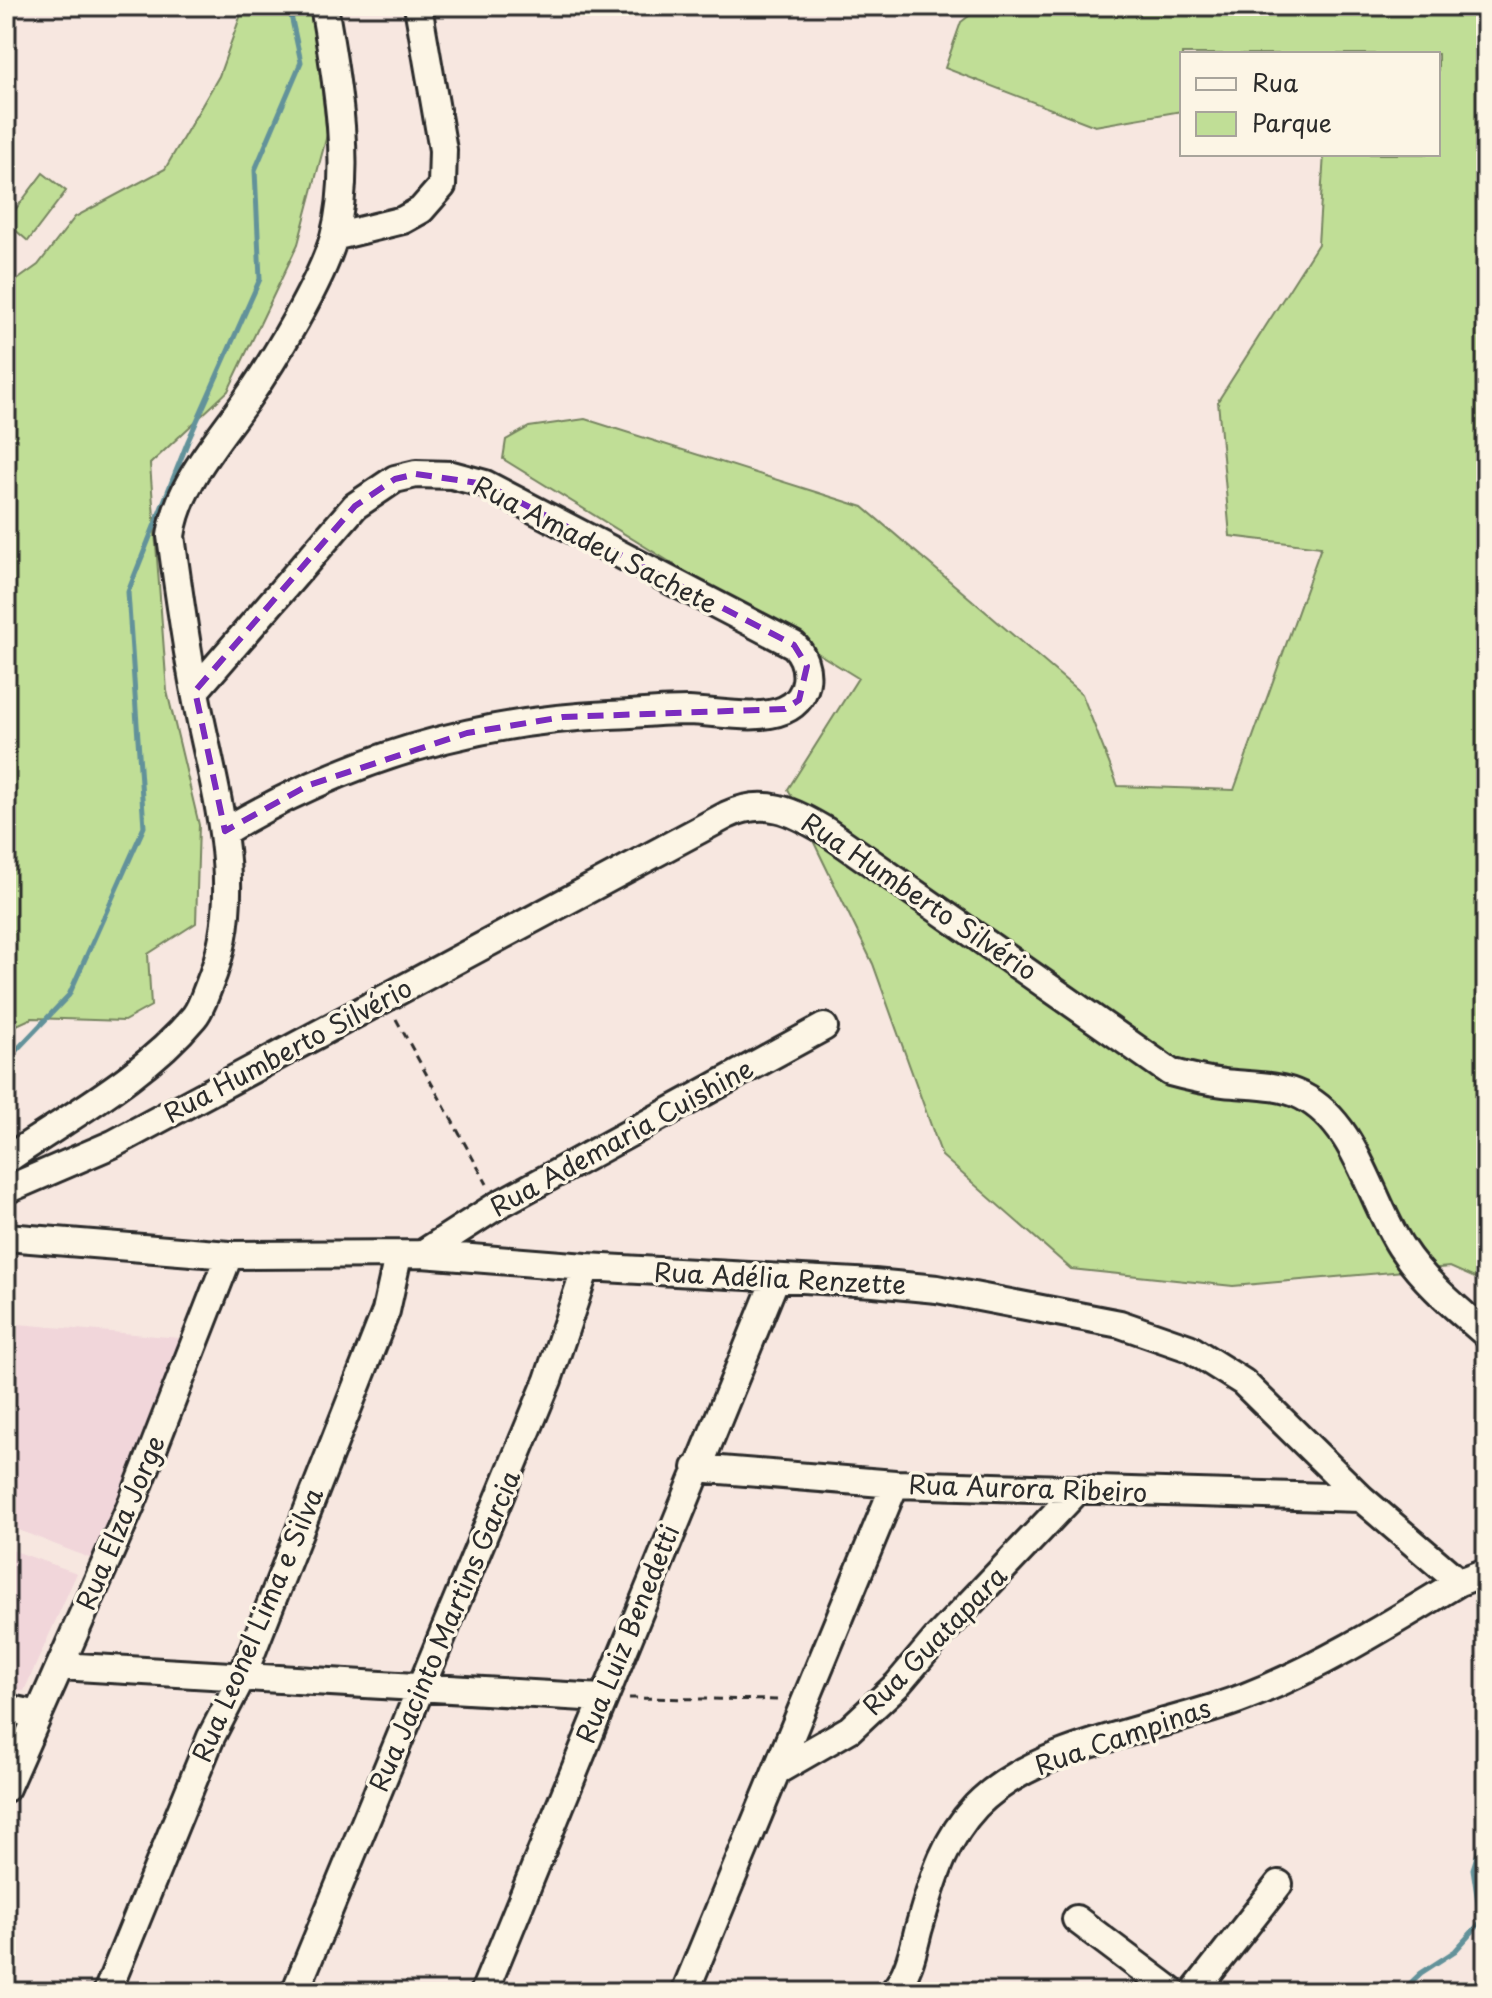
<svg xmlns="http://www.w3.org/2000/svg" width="1492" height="1998" font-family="'Playpen Sans',sans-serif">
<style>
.built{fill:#f1d6da}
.green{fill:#c0de96;stroke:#768460;stroke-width:2}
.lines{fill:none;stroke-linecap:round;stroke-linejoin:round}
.stream{stroke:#62929a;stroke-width:5}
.minor-casing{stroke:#2b2b2b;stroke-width:32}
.path{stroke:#2b2b2b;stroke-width:3;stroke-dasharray:8 6;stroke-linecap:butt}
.minor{stroke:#fcf5e5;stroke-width:26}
.marked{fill:none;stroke:#7b2cbf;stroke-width:6;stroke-dasharray:16 10;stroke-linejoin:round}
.labels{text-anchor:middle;stroke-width:7;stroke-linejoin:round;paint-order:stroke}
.street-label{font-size:26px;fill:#2b2b2b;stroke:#fcf5e5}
</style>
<rect width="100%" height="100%" fill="#f7e7e0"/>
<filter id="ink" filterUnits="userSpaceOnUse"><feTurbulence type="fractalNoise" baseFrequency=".0125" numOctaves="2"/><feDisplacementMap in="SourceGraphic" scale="16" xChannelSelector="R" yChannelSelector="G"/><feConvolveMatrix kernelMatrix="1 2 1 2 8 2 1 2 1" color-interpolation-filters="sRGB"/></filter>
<g filter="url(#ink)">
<path class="built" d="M6,1323L192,1339L97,1561L6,1525Z
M6,1548L77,1573L24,1691L6,1690Z"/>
<path class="green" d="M244,6H312L327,135L298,244L228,391L150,464L167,691L199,825L196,923L148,954L151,1006L124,1021L32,1018L6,1030V288L38,265L75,217L165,169L219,76Z
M982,6H1486V1283L1450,1267L1233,1286L1071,1269L942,1156L873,964L788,789L858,678L503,459L506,440L529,427L585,419L863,507L1082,694L1118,786L1234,790L1321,547L1230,536L1218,401L1318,244L1324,154H1438V54H1182V111L1095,126L945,68L961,22Z
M43,173L66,191L28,241L6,222Z"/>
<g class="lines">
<path class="stream" d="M6,1061L69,995L144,827L128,592L188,441L260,279L255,170L301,62L289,6
M1401,1992L1421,1973L1455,1951L1481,1922L1473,1869L1486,1827"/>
<g class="minor-casing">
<path id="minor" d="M334,237L403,220L421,210L442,186L443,150L418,6
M195,691L355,506L395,479L416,474L452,475L485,484L794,645C812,664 812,698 784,710C758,721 717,712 688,711C662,711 635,714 609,715C472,721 343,761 225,831
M6,1160C70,1116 144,1077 194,1017C201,1009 205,995 209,985C249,889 213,788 195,692C185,640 178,588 171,536C178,484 218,441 247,399C273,362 322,280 334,237C353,167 336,76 324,6
M6,1190L113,1144L727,815C765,797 792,811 826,831L1170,1072C1188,1077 1206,1081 1224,1083C1250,1086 1278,1084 1302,1096C1357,1124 1369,1198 1401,1247C1423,1281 1455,1307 1486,1334
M6,1237L229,1255L422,1254L586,1267L874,1283L937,1289L1120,1324L1189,1348L1243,1382L1361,1498L1459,1582
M422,1254L498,1205L824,1027
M696,1468L895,1484L1361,1498
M60,1666L602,1698
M6,1708L38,1715
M777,1771L850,1729L897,1685L936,1639L1077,1491
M6,1788L132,1503L229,1255
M1076,1919L1173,1992
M107,1992L211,1737L242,1677L386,1311L398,1256
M295,1992L548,1380L586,1267
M484,1992L776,1278
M685,1992L895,1484
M893,1992C908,1976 913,1951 918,1931C932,1884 942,1842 976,1806C1038,1742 1164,1729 1245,1697C1319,1668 1390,1624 1459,1582L1486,1572
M1194,1992L1279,1884"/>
</g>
<path class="path" d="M396,1019L487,1184
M629,1698L781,1700"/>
<use href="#minor" class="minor"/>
</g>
</g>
<path class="marked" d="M416,474L485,484L794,645L807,666L799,700L785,709L563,717L467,733L309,785L225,831L195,691L355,506L395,479Z"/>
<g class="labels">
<g class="street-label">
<text transform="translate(595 545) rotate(27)" y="9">Rua Amadeu Sachete</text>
<text transform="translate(919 897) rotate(34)" y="9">Rua Humberto Silvério</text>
<text transform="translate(288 1051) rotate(-28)" y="9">Rua Humberto Silvério</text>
<text transform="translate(622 1138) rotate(-29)" y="9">Rua Ademaria Cuishine</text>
<text transform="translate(780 1279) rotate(3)" y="9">Rua Adélia Renzette</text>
<text transform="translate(1028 1489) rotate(2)" y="9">Rua Aurora Ribeiro</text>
<text transform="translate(121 1523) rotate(-67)" y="9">Rua Elza Jorge</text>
<text transform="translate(258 1625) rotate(-67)" y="9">Rua Leonel Lima e Silva</text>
<text transform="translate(445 1631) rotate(-67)" y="9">Rua Jacinto Martins Garcia</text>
<text transform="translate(628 1634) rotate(-68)" y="9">Rua Luiz Benedetti</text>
<text transform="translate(935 1641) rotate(-46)" y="9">Rua Guatapara</text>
<text transform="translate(1123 1737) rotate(-19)" y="9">Rua Campinas</text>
</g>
</g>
<rect width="1492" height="1998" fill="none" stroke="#fcf5e5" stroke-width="32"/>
<rect x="16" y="16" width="1460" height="1966" fill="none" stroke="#2b2b2b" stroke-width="3" filter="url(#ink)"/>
<rect x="1180" y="52" width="260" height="104" fill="#fcf5e5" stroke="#a8a49b" stroke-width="2"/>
<rect x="1196" y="78" width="40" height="12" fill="#fcf5e5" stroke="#a8a49b" stroke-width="2"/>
<text x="1252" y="92" font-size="24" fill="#2b2b2b">Rua</text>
<rect x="1196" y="112" width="40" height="24" fill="#c0de96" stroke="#a8a49b" stroke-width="2"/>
<text x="1252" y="132" font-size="24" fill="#2b2b2b">Parque</text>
</svg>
